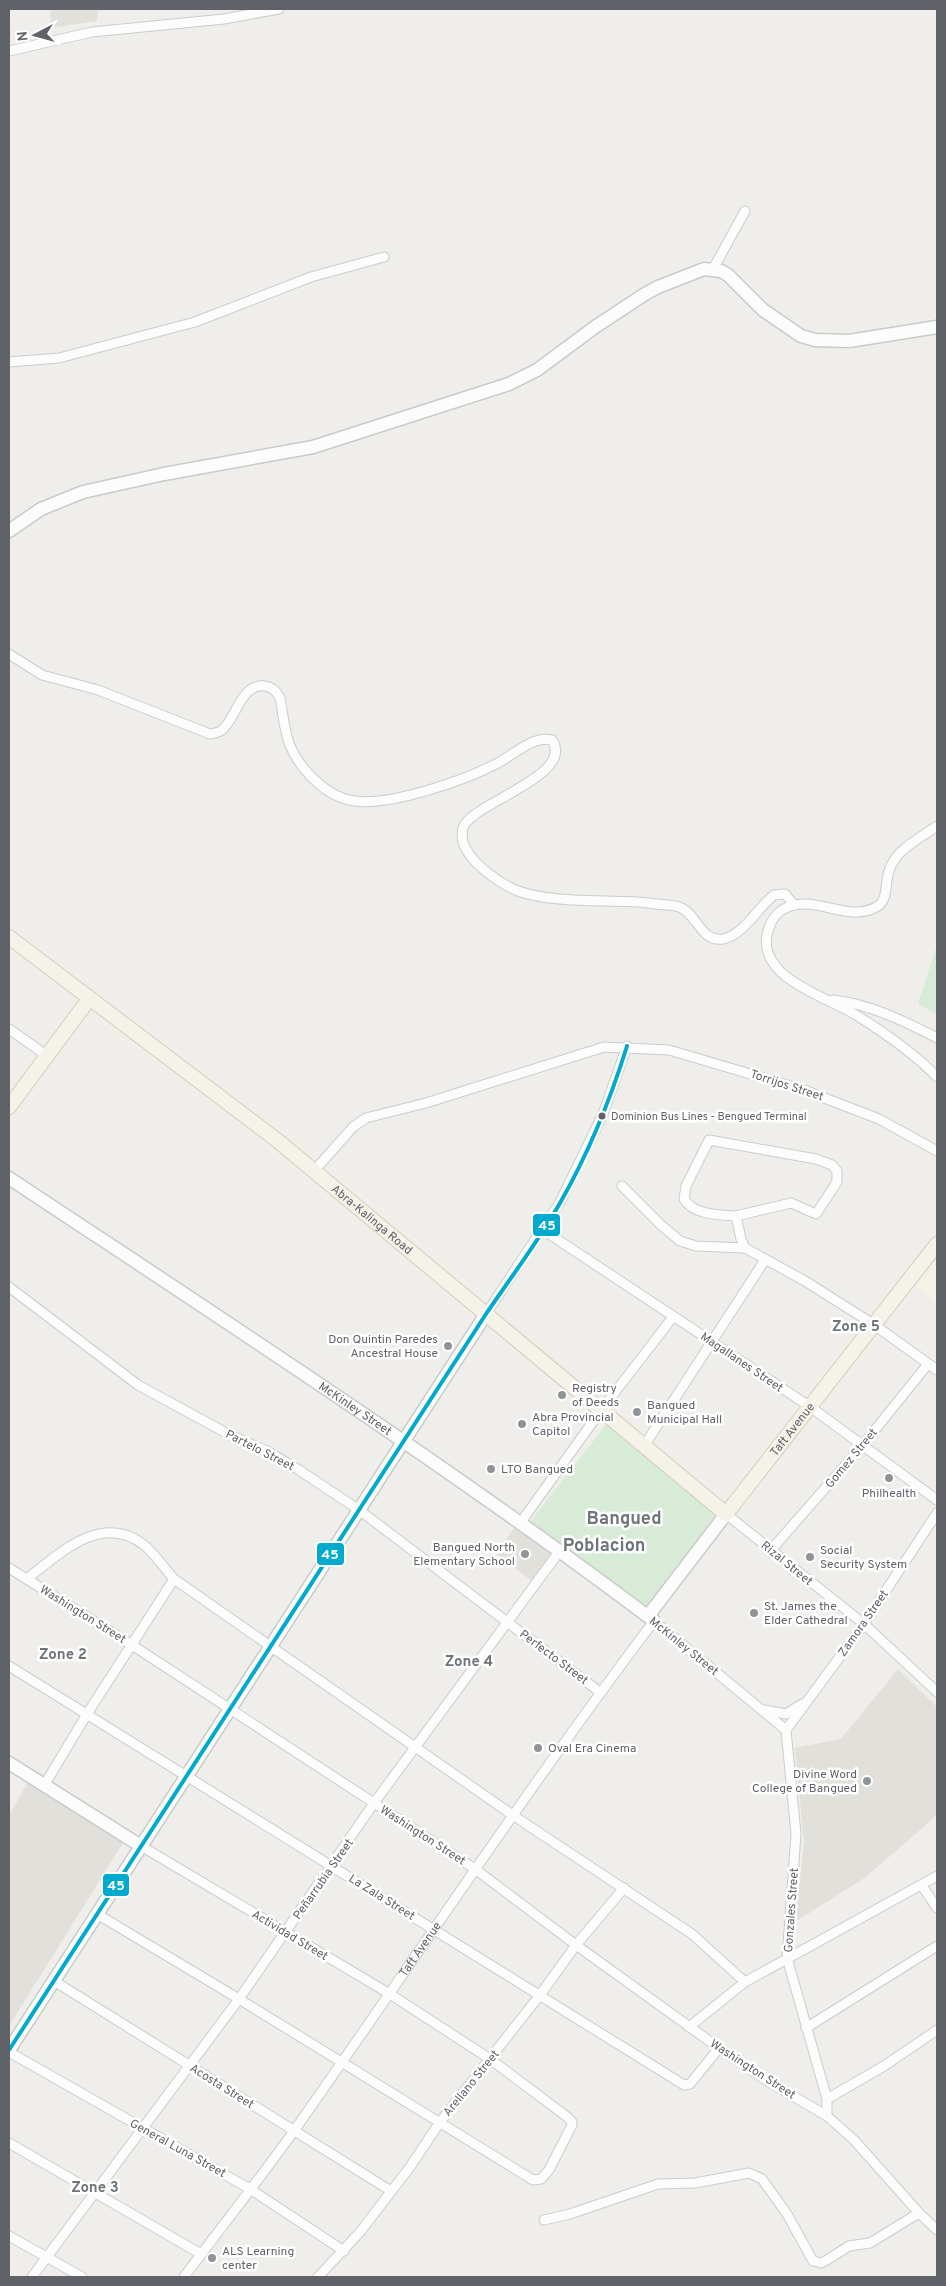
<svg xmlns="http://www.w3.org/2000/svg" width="946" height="2286" font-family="Overpass,sans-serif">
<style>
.commercial{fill:#f7f3e4}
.education{fill:#e2e0da}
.green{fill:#d8ebd6}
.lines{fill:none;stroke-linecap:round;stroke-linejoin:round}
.street-casing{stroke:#cbcccc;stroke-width:11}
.secondary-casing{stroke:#cacacb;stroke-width:15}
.primary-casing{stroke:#d7ceb8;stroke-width:16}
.street{stroke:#fdfcfc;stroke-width:9}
.secondary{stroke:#fdfcfc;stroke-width:12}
.primary{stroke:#f4f2e9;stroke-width:14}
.bus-1-casing{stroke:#fff;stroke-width:8}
.bus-1{stroke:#00a9ce;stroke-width:4}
.bus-dot{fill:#5f6368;stroke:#fff;stroke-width:2}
.poi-dot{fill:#919496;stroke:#fff;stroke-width:2}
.labels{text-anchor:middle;stroke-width:5;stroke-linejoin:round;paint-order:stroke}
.bus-label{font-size:11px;fill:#5f6368;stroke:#fff;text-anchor:start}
.street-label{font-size:12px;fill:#5f6368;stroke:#fff}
.poi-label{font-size:12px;fill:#5f6368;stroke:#fff;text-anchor:start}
.quarter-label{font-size:15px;font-weight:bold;fill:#70757a;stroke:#fff}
.district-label{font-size:18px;font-weight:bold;fill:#70757a;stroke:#fff}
.line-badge{stroke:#fff;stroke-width:2}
.badge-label{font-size:14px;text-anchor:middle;font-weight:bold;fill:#fff}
</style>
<rect width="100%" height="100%" fill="#efeeea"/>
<path class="commercial" d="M937,1262V1304L918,1287Z"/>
<path class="education" d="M51,9H98L97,21L50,28Z
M515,1527L553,1555L533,1582L496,1553Z
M898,1669L937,1707V1815L866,1877L795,1922L804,1844L795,1748L841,1739Z
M30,1778L123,1843L9,2026V1816Z"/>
<path class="green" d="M937,945V1014L918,1004Z
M608,1422L717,1513L646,1609L527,1526Z"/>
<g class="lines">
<g class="street-casing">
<g id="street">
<path d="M9,51L92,32L224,19L279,9"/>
<path d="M713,269L745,211"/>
<path d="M9,362L59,358L195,322L311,277L384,257"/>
<path d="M9,654L42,675L98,690L210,734C215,733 220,733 224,728C237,715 242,683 265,686C273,687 277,692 280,698C283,713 284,729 289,743C299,769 327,798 355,801C392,806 465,780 498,763C513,755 534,735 552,740C575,774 480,801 465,824C461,830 462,836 463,842C466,853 475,862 483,869C494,878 505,886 518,891C554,904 610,899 649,903C659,905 670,904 679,907C697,913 701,943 723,939C744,935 758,907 774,895L785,894L794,905"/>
<path d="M937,826C920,838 895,850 889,871C885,882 888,900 878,906C848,925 813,891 782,910C773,916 769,925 767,935C759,979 828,997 856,1015C885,1033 913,1052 937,1077"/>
<path d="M833,1000C870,1004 904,1021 937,1038"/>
<path d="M9,1029L46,1055"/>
<path d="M314,1171L353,1127L366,1118L426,1103L604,1047L669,1050L801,1089L879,1119L937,1151"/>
<path d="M622,1186L661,1225L680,1241L696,1246L745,1248L805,1281L873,1324L937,1370"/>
<path d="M736,1216L791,1203L816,1214L837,1182V1171L832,1165L816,1159L709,1140L686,1186L684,1199C693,1215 720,1215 736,1216L741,1239L745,1248"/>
<path d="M543,1230L809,1406L937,1500"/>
<path d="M9,1287L138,1385L230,1435L269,1452L299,1470L359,1510L600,1692"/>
<path d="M486,1314L560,1202L603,1114L627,1046"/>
<path d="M644,1446L765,1260"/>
<path d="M726,1514L864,1624L937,1692"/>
<path d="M521,1522L602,1409L673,1317"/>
<path d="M771,1550L862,1446L928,1364"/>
<path d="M9,1568L132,1645L475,1869L576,1945L719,2048L766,2080L827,2116L854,2140L919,2213L937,2230"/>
<path d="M27,1579C60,1553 102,1512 144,1545C155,1554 164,1568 174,1579L514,1816L692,1934L745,1982"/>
<path d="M9,1666L684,2085L690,2084L719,2048"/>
<path d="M764,1710L786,1714L802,1704"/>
<path d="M786,1730L796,1834L787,1958L827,2099V2116"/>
<path d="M786,1730L864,1624L937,1513"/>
<path d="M45,1784L87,1714L174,1579"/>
<path d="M922,1886L937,1908"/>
<path d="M97,1914L239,1999L533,2180L541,2179L549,2170L572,2125V2122L566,2116L490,2059L390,1994L141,1846"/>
<path d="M54,1981L391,2191"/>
<path d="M689,2027L745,1982L937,1876"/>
<path d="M806,2028L937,1946"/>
<path d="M9,2052L250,2189L344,2251"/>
<path d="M827,2099L884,2066L937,2030"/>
<path d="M9,2143L201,2254"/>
<path d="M544,2220L570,2214L658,2184L695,2183L749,2173L762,2179L787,2214L813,2261L821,2263L827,2260L849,2246L870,2243L919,2213"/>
<path d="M9,2236L82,2277"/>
<path d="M32,2277L239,1999L374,1803L559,1552"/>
<path id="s1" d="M184,2277C221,2227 260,2179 296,2128C415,1959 529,1786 654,1621L786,1730"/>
<path d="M318,2277L360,2232L410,2167L440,2122L540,1995L576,1945L624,1888"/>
</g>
</g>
<g class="secondary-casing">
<g id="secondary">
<path d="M9,531L41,509L83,492L164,474L313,447L509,384L537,370L595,327L645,294L658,287L704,269L721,271L728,275L763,310L801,336L815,340L849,341L937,327"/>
<path id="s2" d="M9,1178C226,1322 446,1464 654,1621"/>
<path d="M648,1616L726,1514"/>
<path d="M9,1763L141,1846"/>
<path d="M9,2050L486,1314"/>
</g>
</g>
<g class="primary-casing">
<g id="primary">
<path id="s3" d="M9,937L278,1141L726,1514L937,1244"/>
<path d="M9,1107L89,999"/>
</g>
</g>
<use href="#street" class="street"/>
<use href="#secondary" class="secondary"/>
<use href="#primary" class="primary"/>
<g class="bus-1-casing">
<path id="bus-1" d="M9,2050L486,1314C511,1277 538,1242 560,1203C588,1154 610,1101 627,1046"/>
</g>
<use href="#bus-1" class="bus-1"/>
</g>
<circle class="bus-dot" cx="602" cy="1116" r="4.5"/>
<g class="poi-dot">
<circle cx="448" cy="1346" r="5"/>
<circle cx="562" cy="1395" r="5"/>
<circle cx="637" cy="1412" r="5"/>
<circle cx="522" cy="1424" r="5"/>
<circle cx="491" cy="1469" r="5"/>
<circle cx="889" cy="1478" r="5"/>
<circle cx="525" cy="1554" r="5"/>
<circle cx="810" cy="1557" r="5"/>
<circle cx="754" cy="1613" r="5"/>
<circle cx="538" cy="1748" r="5"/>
<circle cx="867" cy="1781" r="5"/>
<circle cx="212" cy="2258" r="5"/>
</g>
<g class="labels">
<g class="bus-label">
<text x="611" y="1120">Dominion Bus Lines - Bengued Terminal</text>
</g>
<g class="street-label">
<text transform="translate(787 1085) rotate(18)" y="4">Torrijos Street</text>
<text dy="4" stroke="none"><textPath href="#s3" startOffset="460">Abra-Kalinga Road</textPath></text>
<text transform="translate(742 1362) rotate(34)" y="4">Magallanes Street</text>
<text dy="4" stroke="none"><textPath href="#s2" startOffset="416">McKinley Street</textPath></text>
<text dy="4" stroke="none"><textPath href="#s3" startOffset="1028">Taft Avenue</textPath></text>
<text transform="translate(260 1450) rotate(27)" y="4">Partelo Street</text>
<text transform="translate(851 1458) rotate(-50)" y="4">Gomez Street</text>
<text transform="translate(787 1563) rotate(39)" y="4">Rizal Street</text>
<text transform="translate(83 1614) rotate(32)" y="4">Washington Street</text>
<text transform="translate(863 1623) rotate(-55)" y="4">Zamora Street</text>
<text transform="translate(684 1646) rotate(39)" y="4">McKinley Street</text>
<text transform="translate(554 1657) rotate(37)" y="4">Perfecto Street</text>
<text transform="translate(423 1835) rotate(33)" y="4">Washington Street</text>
<text transform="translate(323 1879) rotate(-55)" y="4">Peñarrubia Street</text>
<text transform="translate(382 1897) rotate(32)" y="4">La Zala Street</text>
<text transform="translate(791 1910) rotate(-86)" y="4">Gonzales Street</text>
<text transform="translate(290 1935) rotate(31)" y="4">Actividad Street</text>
<text dy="4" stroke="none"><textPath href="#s1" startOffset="404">Taft Avenue</textPath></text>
<text transform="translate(753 2069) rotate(33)" y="4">Washington Street</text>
<text transform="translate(471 2083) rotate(-51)" y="4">Arellano Street</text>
<text transform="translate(222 2086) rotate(32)" y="4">Acosta Street</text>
<text transform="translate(178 2148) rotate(29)" y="4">General Luna Street</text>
</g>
<g class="poi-label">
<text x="438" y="1343" text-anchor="end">Don Quintin Paredes<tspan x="438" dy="14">Ancestral House</tspan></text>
<text x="572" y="1392">Registry<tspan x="572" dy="14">of Deeds</tspan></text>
<text x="647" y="1409">Bangued<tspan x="647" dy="14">Municipal Hall</tspan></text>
<text x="532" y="1421">Abra Provincial<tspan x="532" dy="14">Capitol</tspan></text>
<text x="501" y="1473">LTO Bangued</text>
<text x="889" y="1497" text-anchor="middle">Philhealth</text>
<text x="515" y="1551" text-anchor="end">Bangued North<tspan x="515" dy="14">Elementary School</tspan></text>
<text x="820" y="1554">Social<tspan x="820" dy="14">Security System</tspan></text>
<text x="764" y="1610">St. James the<tspan x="764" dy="14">Elder Cathedral</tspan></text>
<text x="548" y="1752">Oval Era Cinema</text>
<text x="857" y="1778" text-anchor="end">Divine Word<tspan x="857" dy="14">College of Bangued</tspan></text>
<text x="222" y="2255">ALS Learning<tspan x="222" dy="14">center</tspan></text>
</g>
<g class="quarter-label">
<text x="856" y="1331">Zone 5</text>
<text x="63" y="1659">Zone 2</text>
<text x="469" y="1666">Zone 4</text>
<text x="95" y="2192">Zone 3</text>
</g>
<g class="district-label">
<text x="624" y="1524">Bangued</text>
<text x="604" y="1551">Poblacion</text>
</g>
</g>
<g class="line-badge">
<rect x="532" y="1213" width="29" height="24" rx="5" fill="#00a9ce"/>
<rect x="316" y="1542" width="29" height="24" rx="5" fill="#00a9ce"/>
<rect x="102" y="1873" width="28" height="24" rx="5" fill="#00a9ce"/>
</g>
<g class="badge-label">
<text x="547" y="1230">45</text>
<text x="330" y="1559">45</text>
<text x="116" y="1890">45</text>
</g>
<rect width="946" height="2286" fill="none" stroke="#5f6368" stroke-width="20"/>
<g transform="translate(35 35) rotate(264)" stroke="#ffffff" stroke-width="4" paint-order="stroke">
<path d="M0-4L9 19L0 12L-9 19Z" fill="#5f6368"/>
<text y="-8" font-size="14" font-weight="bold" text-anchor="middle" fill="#5f6368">N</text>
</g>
</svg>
